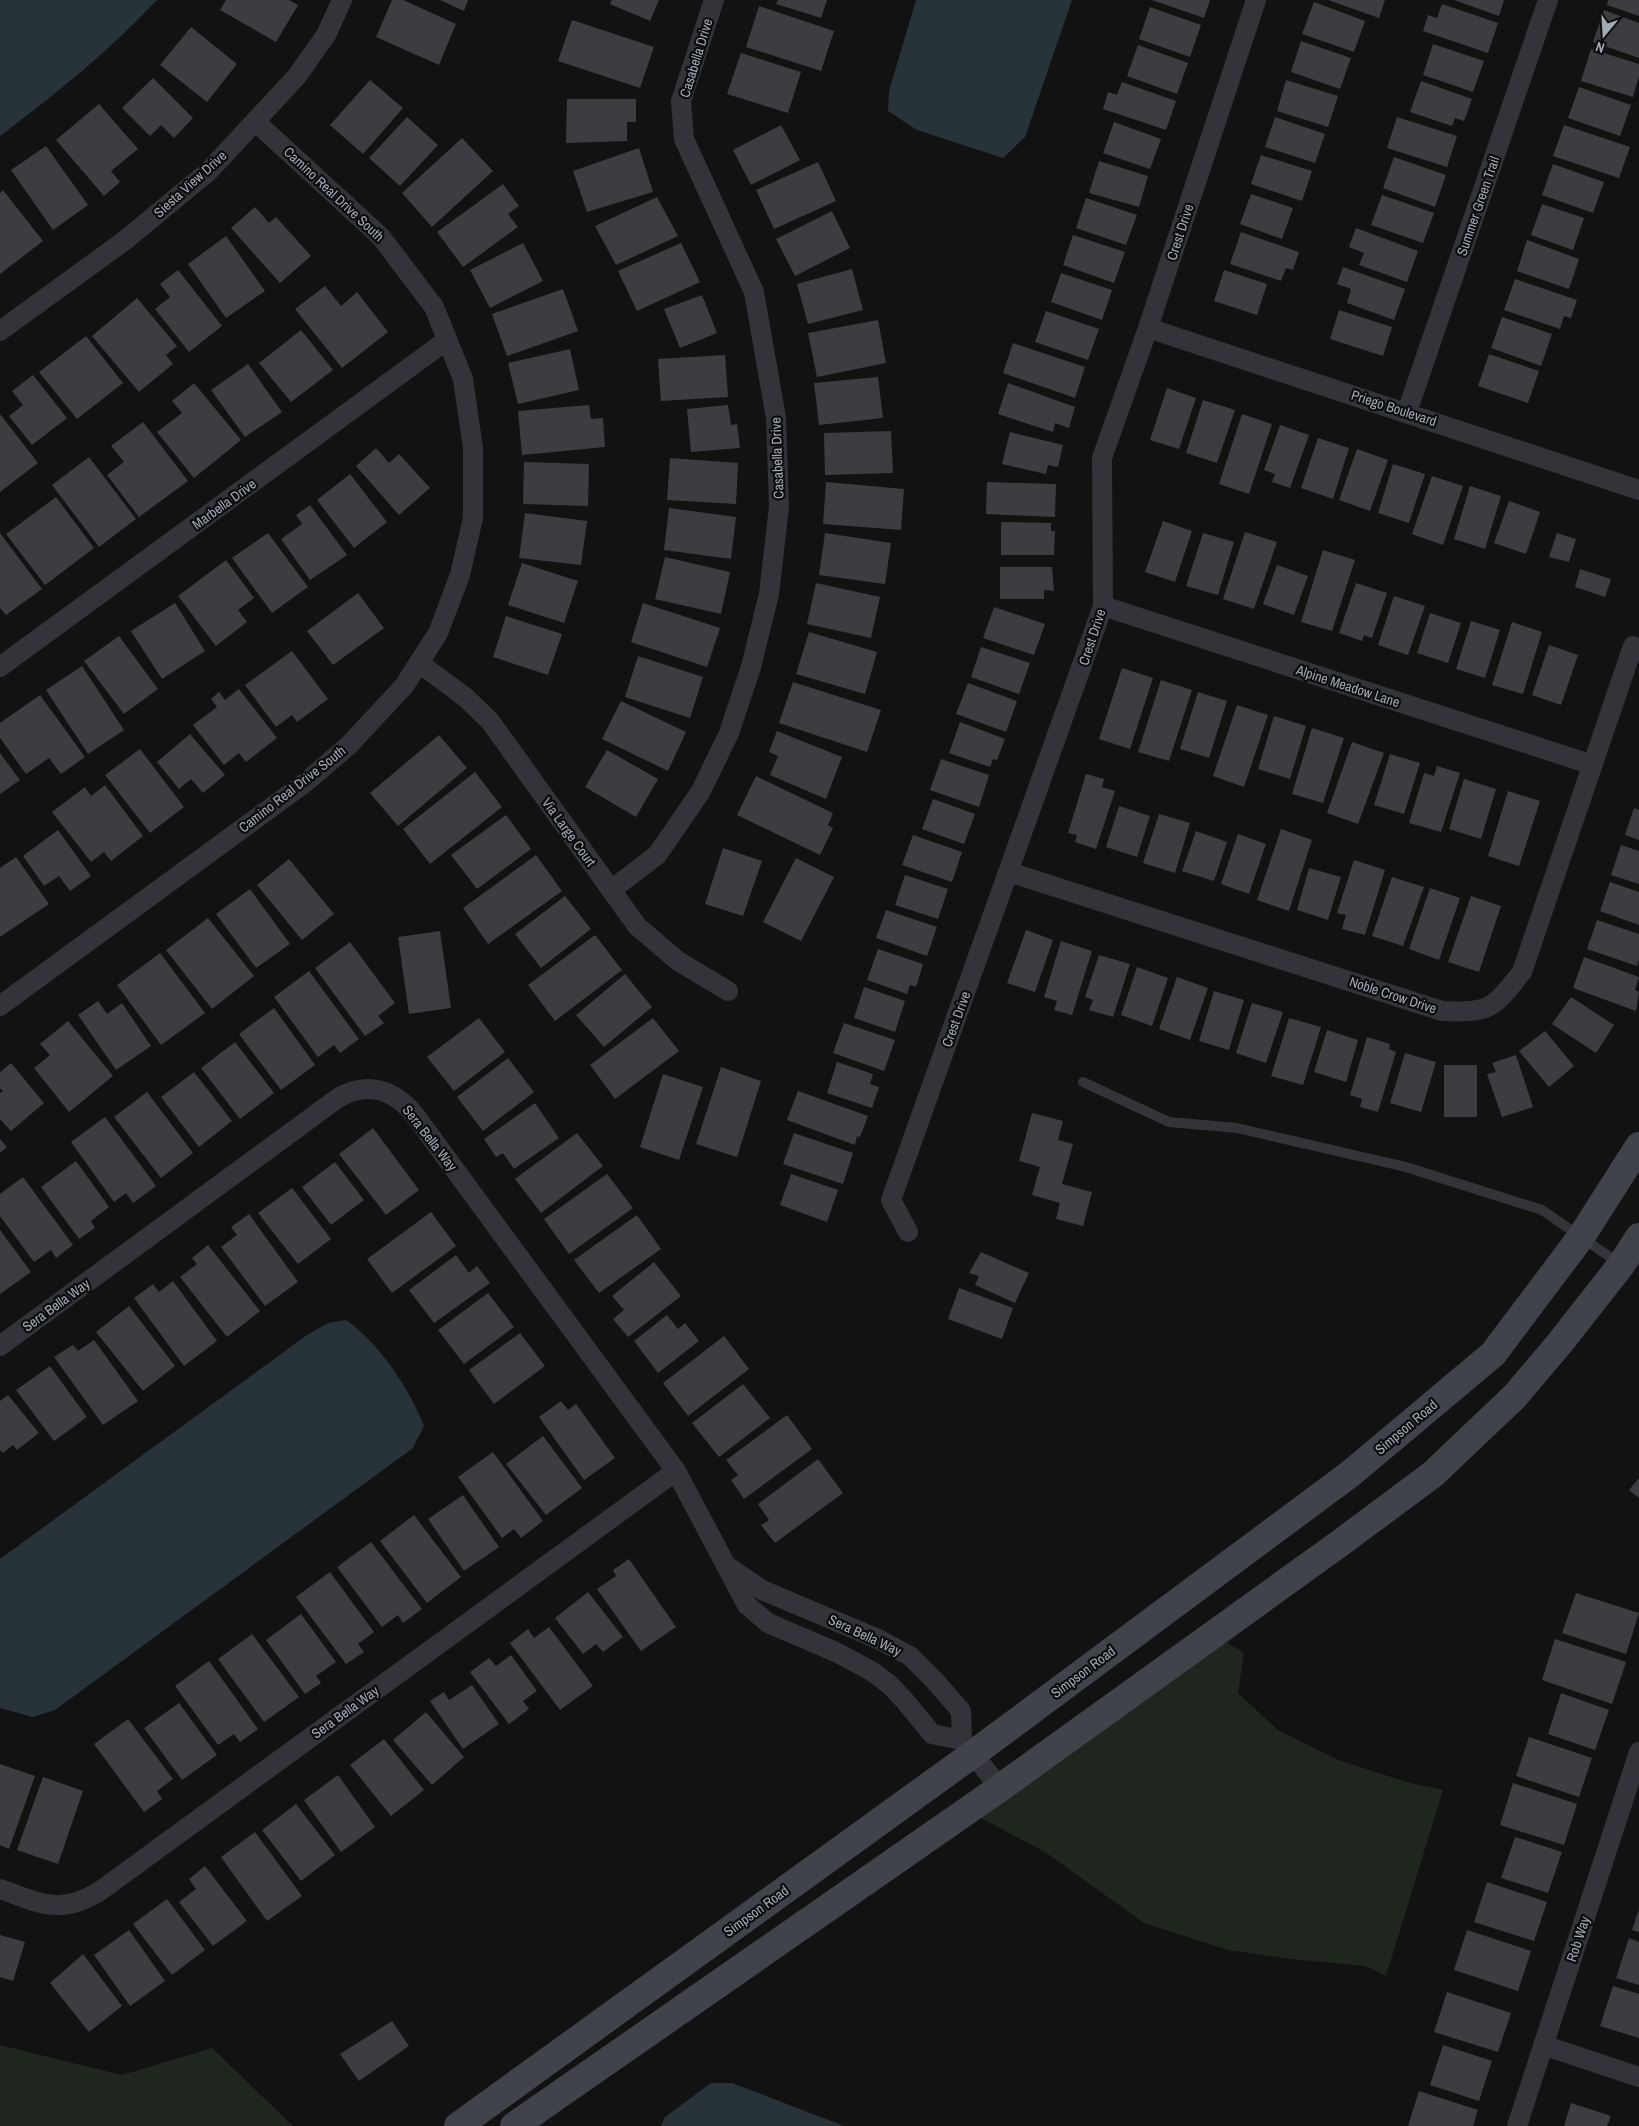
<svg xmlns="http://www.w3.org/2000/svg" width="1639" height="2126" font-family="'Archivo Narrow',sans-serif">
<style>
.green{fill:#1e261e}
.water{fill:#273338}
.building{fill:#3c3d41}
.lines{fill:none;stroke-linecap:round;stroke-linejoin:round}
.lane{stroke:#323439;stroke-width:10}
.street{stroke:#323439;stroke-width:20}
.secondary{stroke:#404349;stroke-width:28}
.labels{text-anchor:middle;stroke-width:4.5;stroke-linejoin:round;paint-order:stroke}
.street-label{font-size:14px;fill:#a2aab5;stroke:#0d0d0e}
</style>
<rect width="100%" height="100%" fill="#121213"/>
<path class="green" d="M1221,1639L1244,1653L1238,1693L1278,1730L1341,1761L1410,1783L1443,1790L1386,1976L1365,1966L1291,1959L1228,1950L1144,1923L1045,1852L962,1808L1165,1652Z
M0,2045L122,2075L212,2048L293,2126H0Z"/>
<path class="water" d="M0,0H157C108,52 57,93 0,136Z
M916,0H1072L1025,137L1003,158L917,130L888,111L889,91Z
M346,1320C379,1343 410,1389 424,1426L413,1448L55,1710L33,1717L0,1708V1559L307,1335L328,1323Z
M711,2083H732L844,2126H661L665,2117Z"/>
<path class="building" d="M226,0H289L298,5L276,42L220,10Z
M392,0H403L456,24L439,65L376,37Z
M440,0H468L464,11Z
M612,0H659L650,21L610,4Z
M778,0H827L821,18L776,4Z
M1152,0H1210L1204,18Z
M1328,0H1385L1379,18Z
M1454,0H1504L1499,16Z
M1608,0H1639V16L1607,5Z
M1314,2L1365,21L1354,52L1302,34Z
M1442,4L1498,23L1488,53L1423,31L1428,15L1437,18Z
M759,6L834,31L821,71L746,47Z
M1150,7L1201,25L1190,57L1139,39Z
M1604,10L1639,23V58L1593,42Z
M572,20L654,47L640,88L558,61Z
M191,27L237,64L207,102L160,65Z
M1301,41L1351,58L1340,89L1291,72Z
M1433,44L1484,61L1473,92L1423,75Z
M1138,45L1188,63L1177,94L1127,76Z
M1591,49L1639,64V76L1633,97L1581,81Z
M741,53L801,72L788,113L727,94Z
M153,78L193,118L174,138L161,125L150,136L122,108Z
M370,80L403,108L363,154L330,125Z
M1286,80L1338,96L1328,127L1277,111Z
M1421,81L1472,99L1464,121L1455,118L1452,126L1410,112Z
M1122,82L1176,101L1166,130L1103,109L1108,92L1117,95Z
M1579,87L1631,105L1620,136L1568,118Z
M567,99H636V122H627V141L566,143Z
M99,104L138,149L111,171L120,182L104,196L56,140Z
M407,117L438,145L400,186L369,158Z
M1275,117L1325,134L1315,163L1265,147Z
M1397,117L1457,136L1447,167L1387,148Z
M1114,122L1161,139L1150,169L1103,153Z
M781,125L800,160L751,185L733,150Z
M1564,125L1630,147L1619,178L1553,156Z
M462,138L493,171L432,227L402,193Z
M46,146L88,205L53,230L11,170Z
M639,148L653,192L587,212L573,171Z
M1261,155L1312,171L1302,201L1251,184Z
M1394,157L1446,175L1435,207L1383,188Z
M1099,161L1148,176L1139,207L1089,193Z
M818,162L836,201L774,229L756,190Z
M1553,164L1604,182L1593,213L1542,195Z
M503,184L519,206L508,214L518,227L463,267L437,232Z
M3,190L43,241L0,274V193Z
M1251,194L1293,208L1282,239L1240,224Z
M1382,195L1434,213L1423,243L1371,225Z
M657,197L678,236L616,265L595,226Z
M1086,198L1137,215L1126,245L1076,228Z
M1542,204L1584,218L1573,250L1531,235Z
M255,207L269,223L276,217L311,256L280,283L231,228Z
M832,211L850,248L795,276L776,239Z
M1356,228L1418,251L1407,282L1359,265L1364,253L1349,247Z
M1241,232L1299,252L1293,270L1286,268L1281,281L1230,264Z
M1073,235L1125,252L1114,283L1063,265Z
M226,236L265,291L226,318L188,264Z
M1527,240L1579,259L1569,289L1517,271Z
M523,243L543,281L490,308L470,270Z
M681,243L700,282L637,311L618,271Z
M1343,267L1405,289L1394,320L1347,303L1351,289L1337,284Z
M852,269L863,310L808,324L797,284Z
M178,270L222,326L189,352L155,309L170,297L160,284Z
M1224,270L1267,284L1257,315L1214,301Z
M1061,273L1112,290L1102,320L1051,302Z
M1515,279L1577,300L1571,318L1564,316L1560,329L1504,310Z
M325,286L341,306L357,292L388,332L342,368L295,309Z
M563,289L578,331L507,356L492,314Z
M702,295L717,333L680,348L664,309Z
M137,298L177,346L166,355L173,364L139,392L92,336Z
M1339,310L1392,327L1383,356L1330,339Z
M1046,311L1099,329L1088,360L1035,342Z
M1502,317L1552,334L1541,366L1491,348Z
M878,320L886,363L817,377L808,333Z
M301,330L333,370L291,402L259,363Z
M86,336L123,383L77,419L39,372Z
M1013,343L1085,367L1075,398L1003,373Z
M570,349L579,390L518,404L508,363Z
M1489,354L1539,371L1528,403L1478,386Z
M725,355L728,397L661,401L658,359Z
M248,364L282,412L245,437L211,390Z
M33,375L67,418L32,445L9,416L23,405L12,391Z
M878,377L883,418L819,425L814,383Z
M194,383L241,440L194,478L157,432L182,413L172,401Z
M1008,383L1075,407L1069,428L1055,423L1053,432L998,414Z
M1167,388L1196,398L1179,449L1150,440Z
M1203,400L1235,410L1217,463L1186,453Z
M589,405L591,419L603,418L605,447L522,455L518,411Z
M728,405L731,425L737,424L740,448L691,452L687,409Z
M0,414L38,463L0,492Z
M1242,414L1272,424L1249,494L1219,484Z
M143,422L188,481L139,517L107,475L124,462L111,446Z
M1280,425L1309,435L1290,488L1272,482L1275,474L1264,470Z
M891,431L893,473L825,475L824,433Z
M1010,432L1063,445L1058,467L1048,465L1046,474L1002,464Z
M1318,438L1349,448L1333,499L1301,488Z
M376,448L389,463L399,454L430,488L399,515L356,466Z
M1357,449L1388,460L1370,511L1339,500Z
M89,457L136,519L99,547L52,485Z
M670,458L738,463L736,504L667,500Z
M524,462L589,464L588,506L523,504Z
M1393,464L1425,474L1409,523L1378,513Z
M350,474L387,522L354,548L317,500Z
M1432,476L1463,486L1443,545L1412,534Z
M826,482L904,489L901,530L823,524Z
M987,482L1056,484L1055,517L986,514Z
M1470,486L1501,496L1485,549L1454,539Z
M56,497L94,548L45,585L6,534Z
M1509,501L1540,512L1526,554L1494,543Z
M310,505L347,555L310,580L281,539L302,524L296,515Z
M669,508L736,517L731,559L664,550Z
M525,513L587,521L581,565L519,558Z
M1163,521L1192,531L1175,582L1145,572Z
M1001,522L1051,523V531H1055L1054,555H1001Z
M1245,532L1277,542L1254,609L1223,599Z
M0,533L42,589L6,615L0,608Z
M268,533L308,587L272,613L232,558Z
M825,533L891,543L885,584L819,575Z
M1203,533L1234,542L1218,595L1186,586Z
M1557,533L1576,539L1569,562L1549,557Z
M1323,550L1355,560L1332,631L1301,622Z
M665,557L730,572L721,614L655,599Z
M226,560L254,598L238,610L247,622L216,646L178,596Z
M522,563L578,581L564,623L508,605Z
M1277,565L1308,576L1294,615L1263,604Z
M1000,567H1052L1054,591L1044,590V599H1000Z
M1580,569L1611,579L1605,597L1575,587Z
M816,583L880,597L871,638L807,624Z
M1356,583L1387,593L1372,638L1364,635L1362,641L1339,633Z
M358,593L384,628L333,665L307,631Z
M1394,596L1425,606L1408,655L1378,645Z
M175,603L205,651L162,679L131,631Z
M643,603L720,628L707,667L631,642Z
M994,607L1045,624L1034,655L983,638Z
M1430,613L1461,623L1448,663L1417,653Z
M506,616L562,634L548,675L493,657Z
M1471,621L1500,630L1485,678L1456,669Z
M1512,622L1542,632L1523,694L1492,685Z
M809,632L877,652L865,694L796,674Z
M119,636L158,689L124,714L84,661Z
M1549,645L1578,655L1561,705L1532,695Z
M981,647L1030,663L1019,694L971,677Z
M292,651L328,699L297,722L292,715L276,727L245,685Z
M638,656L703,677L690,718L625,697Z
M82,666L124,730L88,754L46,690Z
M1122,668L1153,678L1130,749L1099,739Z
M1161,680L1192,690L1169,761L1138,752Z
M793,682L881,710L867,752L779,723Z
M968,683L1017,701L1006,732L956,714Z
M239,689L277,738L246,762L239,753L224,765L193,725L217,707L211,699L219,692L225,700Z
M1198,692L1227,701L1209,758L1180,749Z
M40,695L85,757L61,774L49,758L26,774L0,738V723Z
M621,701L686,732L668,771L602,739Z
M1237,705L1268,715L1244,787L1213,776Z
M1274,716L1306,726L1290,779L1258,769Z
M960,722L1005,739L997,760L993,759L990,767L949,753Z
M1312,728L1344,738L1323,803L1292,794Z
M777,731L842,757L826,799L770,775L778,756L769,752Z
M190,734L225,775L203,793L191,779L179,789L157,762Z
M439,735L467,768L398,826L370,793Z
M1352,742L1384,753L1358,824L1327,813Z
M140,749L184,807L150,833L105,775Z
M607,750L658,779L636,817L585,787Z
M0,753L20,780L0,794Z
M1390,754L1420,763L1404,814L1374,805Z
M941,759L989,775L979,807L930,790Z
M1437,766L1460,773L1441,832L1409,823L1424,773L1434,776Z
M475,772L502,807L430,864L403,829Z
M1086,774L1104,779L1102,787L1115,791L1096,849L1075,842L1077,835L1068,833Z
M756,776L833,813L828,825L833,828L820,855L737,815Z
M1464,779L1496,789L1481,839L1449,829Z
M105,785L143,836L111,861L104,852L91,862L52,812L85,787L91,796Z
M1508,791L1540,801L1519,866L1488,856Z
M933,799L975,814L964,844L922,829Z
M1119,806L1150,816L1137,857L1106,847Z
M1634,808L1639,810V840L1625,835Z
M1159,814L1190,823L1175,873L1143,863Z
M506,815L531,849L477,889L451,855Z
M1281,829L1312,840L1289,911L1257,900Z
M58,830L91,876L70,891L59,876L44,886L23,856Z
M1196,831L1227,842L1214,881L1182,871Z
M1238,834L1266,844L1249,894L1221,884Z
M913,835L962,852L952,882L902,865Z
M1621,845L1639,851V884L1611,875Z
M723,848L762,861L743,916L705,904Z
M536,855L562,891L488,944L463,908Z
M16,857L49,904L0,937V868Z
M796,858L834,877L801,941L763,922Z
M289,859L334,914L302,940L257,885Z
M1354,860L1385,870L1365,935L1342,929L1346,915L1337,913Z
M1309,868L1341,877L1328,920L1297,910Z
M905,875L948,889L938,919L895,905Z
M1392,877L1424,887L1403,946L1372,936Z
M1610,882L1639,892V925L1600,911Z
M1430,888L1460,898L1439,960L1409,949Z
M250,889L290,944L256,968L216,914Z
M565,896L591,929L541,968L515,934Z
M1471,896L1501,906L1479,972L1448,962Z
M886,910L937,927L927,956L876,938Z
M208,918L254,976L212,1009L166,950Z
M1597,920L1639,934V959L1637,966L1587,949Z
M1026,930L1053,940L1035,992L1007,983Z
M440,931L451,1008L409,1014L398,937Z
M595,935L622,970L555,1021L528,985Z
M1061,941L1092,951L1072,1015L1054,1010L1057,1001L1044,997Z
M350,942L395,1003L378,1016L384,1023L365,1036L315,968Z
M878,949L923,964L916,987L910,985L907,994L867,980Z
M160,953L205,1013L161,1045L117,985Z
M1099,955L1130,964L1113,1017L1089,1010L1093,1000L1085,997Z
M1584,957L1639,977L1635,990L1639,992L1636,1011L1573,988Z
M1137,967L1168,978L1152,1026L1121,1015Z
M309,971L359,1039L340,1053L334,1045L318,1057L274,997Z
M625,974L652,1007L604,1047L576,1015Z
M1177,977L1208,988L1190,1040L1159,1029Z
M864,987L905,1001L895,1032L854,1018Z
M1214,991L1244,1000L1229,1050L1199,1041Z
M1571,997L1614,1025L1596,1053L1552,1024Z
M98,1001L107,1014L122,1003L151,1046L116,1070L78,1015Z
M1252,1003L1283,1012L1266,1063L1236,1053Z
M274,1008L315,1065L281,1090L239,1034Z
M479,1018L505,1052L454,1091L427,1057Z
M653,1018L679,1051L615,1099L590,1065Z
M1289,1018L1321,1027L1303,1085L1271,1076Z
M68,1021L113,1076L69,1112L34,1068L50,1055L40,1044Z
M844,1023L895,1040L884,1071L833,1053Z
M1327,1030L1358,1040L1346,1082L1314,1072Z
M1545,1031L1574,1066L1549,1087L1519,1051Z
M1367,1037L1390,1044L1389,1049L1396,1052L1378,1112L1360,1107L1362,1099L1350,1095Z
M235,1042L274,1093L240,1119L201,1068Z
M1405,1053L1436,1062L1421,1112L1390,1103Z
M1516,1055L1533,1107L1502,1117L1487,1074L1496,1072L1492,1063Z
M508,1058L534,1092L483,1131L457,1097Z
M837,1062L873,1074L870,1084L879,1087L872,1108L827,1093Z
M11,1063L44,1103L11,1131L0,1119V1093L3,1091L0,1088V1072Z
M1444,1065H1477V1117H1444Z
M721,1067L761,1081L737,1157L696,1144Z
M194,1072L232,1121L199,1147L161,1097Z
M663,1074L703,1087L679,1160L640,1147Z
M798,1091L868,1116L860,1137L857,1136L855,1145L787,1120Z
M147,1092L193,1153L161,1178L114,1117Z
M535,1103L559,1138L514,1169L503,1153L496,1157L484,1139Z
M1032,1113L1063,1121L1058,1140L1073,1144L1062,1184L1092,1192L1083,1226L1056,1219L1060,1203L1032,1195L1040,1167L1019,1161Z
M105,1117L156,1186L133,1203L126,1193L114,1202L71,1142Z
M373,1128L419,1190L386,1215L339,1154Z
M577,1133L603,1166L541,1213L515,1179Z
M794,1133L853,1153L843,1184L783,1164Z
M0,1139L7,1147L0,1153Z
M76,1161L109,1207L91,1221L95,1228L79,1239L41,1187Z
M335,1162L364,1200L331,1225L302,1187Z
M607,1174L633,1208L569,1254L544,1219Z
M791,1174L838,1190L827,1222L780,1205Z
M23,1177L73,1245L56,1258L51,1250L34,1262L0,1216V1194Z
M292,1188L331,1239L298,1264L258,1213Z
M431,1212L456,1246L392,1293L367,1259Z
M249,1214L298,1282L265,1306L221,1247L237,1235L231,1227Z
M637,1215L661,1249L599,1293L574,1260Z
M0,1230L31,1272L0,1294Z
M208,1245L260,1311L227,1337L180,1277L197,1264L192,1258Z
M981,1252L1029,1273L1015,1303L975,1285L979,1276L969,1273Z
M456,1255L469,1273L477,1266L490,1283L434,1323L409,1290Z
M654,1262L681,1296L628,1337L613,1319L624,1310L612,1296Z
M173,1281L217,1341L184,1366L134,1298L153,1284L159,1292Z
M959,1288L1013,1308L1002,1339L948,1319Z
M488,1293L514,1327L464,1364L438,1330Z
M129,1306L175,1366L143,1391L96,1332Z
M667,1315L678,1329L685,1323L699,1341L658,1373L634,1341Z
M520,1333L545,1366L494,1404L469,1370Z
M724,1336L749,1369L688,1416L663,1383Z
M94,1340L138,1401L103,1425L54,1357L73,1345L78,1351Z
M50,1366L87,1417L54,1441L16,1390Z
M743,1384L770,1418L719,1457L692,1423Z
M8,1395L39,1433L17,1450L13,1445L3,1453L0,1450V1401Z
M561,1401L568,1410L576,1404L615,1458L584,1480L539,1417Z
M787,1415L812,1449L744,1499L731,1480L738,1475L726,1460Z
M543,1436L582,1488L546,1515L506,1464Z
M493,1452L543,1521L521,1538L514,1529L502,1538L458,1477Z
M818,1459L843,1493L775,1543L761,1525L769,1520L758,1504Z
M1639,1478V1498L1629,1490Z
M463,1495L499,1547L464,1571L428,1519Z
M414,1515L461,1577L427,1603L380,1541Z
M371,1542L422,1609L403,1623L398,1615L382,1627L337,1567Z
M629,1559L676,1627L641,1651L597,1589L616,1576L613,1570Z
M330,1572L374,1632L358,1644L364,1652L346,1664L296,1597Z
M588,1592L623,1637L603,1652L596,1644L583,1654L555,1618Z
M1576,1593L1639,1613L1626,1654L1562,1633Z
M301,1614L336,1662L316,1676L321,1683L305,1694L266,1640Z
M549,1627L593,1686L560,1710L510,1643L528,1629L534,1638Z
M252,1634L299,1697L264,1722L218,1659Z
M1555,1639L1626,1662L1612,1704L1542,1680Z
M511,1655L537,1691L523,1701L529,1709L509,1724L470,1672L489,1658L496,1666Z
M209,1661L258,1729L240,1742L234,1734L218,1745L175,1686Z
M472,1685L499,1724L463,1749L430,1701L444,1692L449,1700Z
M1561,1693L1609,1710L1595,1750L1548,1734Z
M179,1703L217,1755L182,1780L144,1728Z
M426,1712L464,1757L432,1785L393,1740Z
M128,1719L173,1779L157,1791L162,1799L144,1812L94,1744Z
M1529,1737L1592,1758L1579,1797L1516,1776Z
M384,1739L424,1790L391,1816L350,1765Z
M0,1764L35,1776L9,1849L0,1845Z
M338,1775L375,1827L341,1852L304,1800Z
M43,1777L83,1791L58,1864L17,1850Z
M1513,1783L1577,1804L1564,1845L1500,1825Z
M296,1804L335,1855L301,1881L262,1830Z
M255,1832L302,1896L267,1921L221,1857Z
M1515,1837L1562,1852L1548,1893L1501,1878Z
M205,1866L247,1921L213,1946L179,1902L196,1889L189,1879Z
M1487,1882L1547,1902L1534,1941L1474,1922Z
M167,1899L205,1950L172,1975L133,1924Z
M1639,1909V1932L1632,1930Z
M129,1930L165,1981L130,2006L94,1955Z
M1467,1930L1531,1951L1518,1991L1454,1970Z
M0,1935L25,1942L13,1981L0,1977Z
M1629,1938L1639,1942V1985L1616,1978Z
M83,1954L122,2006L89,2032L50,1983Z
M1613,1986L1639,1994V2038L1600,2026Z
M1447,1992L1511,2013L1498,2052L1434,2032Z
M392,2021L409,2046L359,2081L340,2054Z
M1443,2045L1492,2061L1479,2101L1430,2085Z
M1419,2091L1478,2110L1473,2126H1408Z
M1571,2103L1611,2116L1607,2126H1564Z"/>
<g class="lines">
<path class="lane" d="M1083,1082L1169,1122L1237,1128L1406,1167L1542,1210L1620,1264"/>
<path class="street" d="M1148,328L1639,490
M0,331L124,241L209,171L297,76L326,35L342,0
M1407,412L1548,0
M1103,606L1593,765
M419,663L465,697L490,721L637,926L678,961L728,991
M0,667L447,340
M1009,872L1442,1011C1491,1013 1492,1009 1522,972L1633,646
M611,890L657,855L701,791L729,733L751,667L769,594L779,507L776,418L754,292L684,139L681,101L714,0
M0,1006L306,782L349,745L404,686L438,633L460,575L473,518V448L463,379L434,307L381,237L255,121
M908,1232L891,1200L1103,606L1102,458L1148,328L1256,0
M0,1346L338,1098C367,1081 393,1089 414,1114L676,1471L747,1605L768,1623L838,1653L873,1672L890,1685L905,1701L932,1734L962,1740
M730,1568L762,1590L878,1639L910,1656L935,1681L961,1711L962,1740L1000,1788
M0,1889C40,1903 60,1916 100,1891L676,1471
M1543,2045L1639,2077
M1517,2126L1639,1752"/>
<path class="secondary" d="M458,2126L973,1754L1350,1474L1493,1354L1581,1237L1639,1146
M514,2126L1000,1788L1343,1541L1433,1474L1515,1396L1559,1344L1621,1265L1639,1237"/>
</g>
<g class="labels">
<g class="street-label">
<text transform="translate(696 58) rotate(-73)" y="5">Casabella Drive</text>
<text transform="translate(190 184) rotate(-42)" y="5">Siesta View Drive</text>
<text transform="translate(334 194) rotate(43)" y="5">Camino Real Drive South</text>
<text transform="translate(1478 206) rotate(-71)" y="5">Summer Green Trail</text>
<text transform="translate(1180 232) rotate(-72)" y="5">Crest Drive</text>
<text transform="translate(1394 408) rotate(18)" y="5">Priego Boulevard</text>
<text transform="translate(777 458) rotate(-92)" y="5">Casabella Drive</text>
<text transform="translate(224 504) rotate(-36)" y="5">Marbella Drive</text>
<text transform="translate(1092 637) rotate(-72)" y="5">Crest Drive</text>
<text transform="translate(1348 686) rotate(18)" y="5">Alpine Meadow Lane</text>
<text transform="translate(292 789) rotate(-38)" y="5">Camino Real Drive South</text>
<text transform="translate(569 832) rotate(54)" y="5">Via Large Court</text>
<text transform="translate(1393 995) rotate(18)" y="5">Noble Crow Drive</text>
<text transform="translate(956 1019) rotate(-70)" y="5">Crest Drive</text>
<text transform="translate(430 1138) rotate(52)" y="5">Sera Bella Way</text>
<text transform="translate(56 1305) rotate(-36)" y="5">Sera Bella Way</text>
<text transform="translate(1406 1427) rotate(-40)" y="5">Simpson Road</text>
<text transform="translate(865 1635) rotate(25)" y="5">Sera Bella Way</text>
<text transform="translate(1083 1672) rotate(-37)" y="5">Simpson Road</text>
<text transform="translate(345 1712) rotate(-36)" y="5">Sera Bella Way</text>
<text transform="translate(756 1911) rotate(-36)" y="5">Simpson Road</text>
<text transform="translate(1578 1939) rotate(-72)" y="5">Rob Way</text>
</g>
</g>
<g transform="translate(1604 35) rotate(198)" stroke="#0d0d0e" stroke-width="4" paint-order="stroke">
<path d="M0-4L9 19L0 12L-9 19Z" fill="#a2aab5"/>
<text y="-8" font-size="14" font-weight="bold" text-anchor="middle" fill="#a2aab5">N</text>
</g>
</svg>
